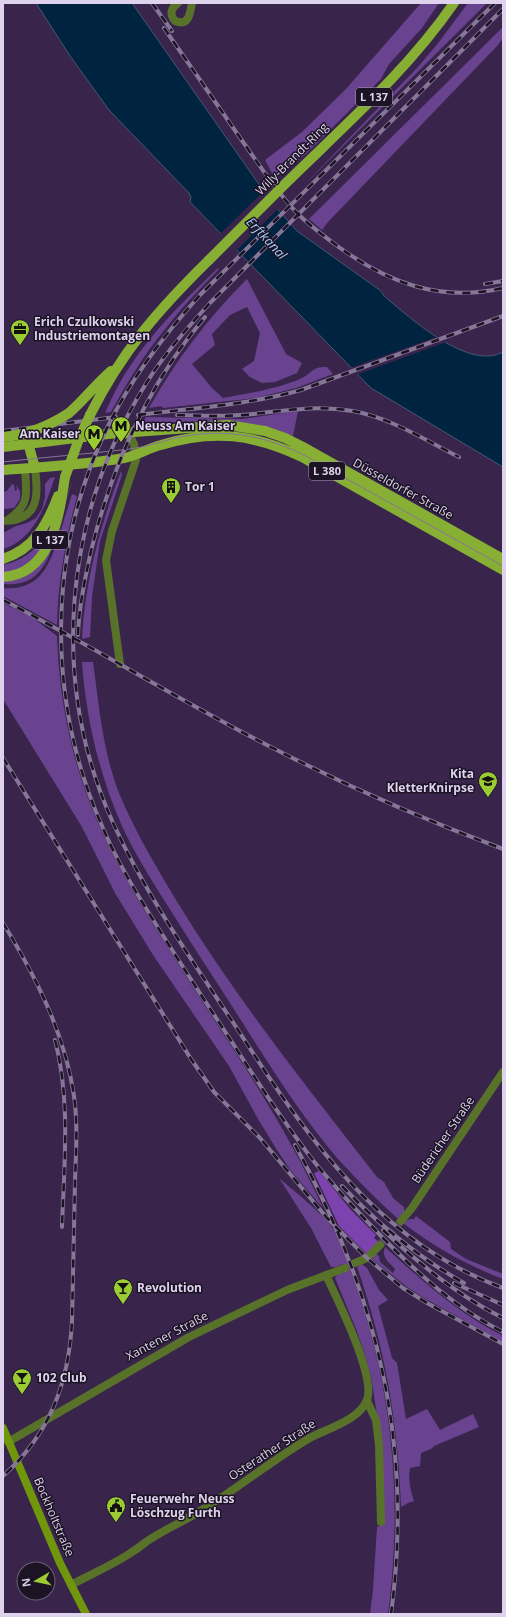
<svg xmlns="http://www.w3.org/2000/svg" width="506" height="1617" font-family="'Open Sans',sans-serif">
<style>
.green{fill:#6a4390}
.forest{fill:#7c43ae}
.water{fill:#00233f;stroke:#435873}
.pier{fill:#39254c}
.lines{fill:none;stroke-linecap:round;stroke-linejoin:round}
.street-tunnel{stroke:#523f64;stroke-width:8;stroke-dasharray:8 4;stroke-linecap:butt}
.street{stroke:#59722a;stroke-width:8}
.secondary{stroke:#70960c;stroke-width:8}
.primary{stroke:#87af34;stroke-width:10}
.tram{stroke:#867697;stroke-width:1}
.rail-casing{stroke:#867697;stroke-width:4}
.rail{stroke:#1c1325;stroke-width:2.5;stroke-dasharray:8;stroke-linecap:butt}
.primary-bridge{stroke:#87af34;stroke-width:10}
.labels{text-anchor:middle;stroke-width:3;stroke-linejoin:round;paint-order:stroke}
.shield{fill:#1c1325;stroke:#a499b0;stroke-width:1}
.shield-label{font-size:11px;font-weight:bold;fill:#ded2ec}
.street-label{font-size:12px;fill:#ded2ec;stroke:#1c1325}
.poi-label{font-size:12px;font-weight:bold;fill:#ded2ec;stroke:#1c1325;text-anchor:start}
.water-label{font-size:13px;font-style:italic;fill:#9ecef9;stroke:#1c1325}
</style>
<rect width="100%" height="100%" fill="#39254c"/>
<path class="green" d="M421,3H439L422,28L389,64L381,79L306,154L275,179L265,160L302,132L346,89Z
M468,3H487L303,186L418,67L439,42Z
M503,27V38L497,46L328,222L322,230L309,219Z
M218,268L219,269C201,288 182,307 166,328C144,354 127,383 111,412L105,413C112,398 119,382 129,368C155,328 185,300 218,268Z
M247,279L286,354L302,363L297,373L275,382L262,383L250,377L242,369L254,361L260,333L247,307L230,315L212,334L215,345L192,364L212,388L223,398C249,393 278,389 302,378C313,372 313,366 327,367L333,374L296,388L256,398L163,408L161,406L149,408C176,360 208,318 247,279Z
M298,411L293,436L218,421L142,423L146,417L242,419Z
M121,471L122,475L100,541L92,597L90,637L82,639C85,580 100,527 121,471Z
M74,476L49,556C39,577 27,586 3,584V581C24,578 35,572 47,555Z
M55,477C45,506 35,539 3,549V533L16,526L27,523L36,518L42,509L45,497V484L50,478Z
M12,484L14,485L15,491L17,490L16,485L20,491V499L14,508L3,509V492L7,491Z
M72,494L77,496C66,538 58,581 57,625L3,596V588C40,591 49,566 59,536C63,522 68,508 72,494Z
M46,535L48,536L40,552L22,570L3,574V565C22,561 36,550 46,535Z
M3,603L33,618L57,636C59,700 72,764 98,823C115,862 136,897 158,932C214,1023 279,1110 323,1208L291,1171L277,1150L258,1119L229,1066L153,955L115,893L82,827L3,699Z
M82,662H93C99,706 103,752 119,793C134,830 156,866 176,900C235,997 307,1087 377,1177L384,1182L393,1198L404,1207V1212L398,1219C377,1200 357,1180 338,1159C297,1111 264,1056 230,1003C208,969 186,935 164,900C149,876 134,852 122,826C99,774 86,718 82,662Z
M279,1178C295,1192 319,1210 332,1227C340,1237 350,1270 355,1283C393,1391 403,1501 388,1614H370L373,1590L377,1527L383,1525L382,1446L371,1377L364,1352L356,1329L335,1278L339,1273L346,1270L343,1264L336,1267H331L311,1228Z
M416,1216L450,1242L451,1249L466,1259L503,1274V1279C467,1265 434,1247 403,1223L410,1219H414Z
M385,1247C421,1280 459,1314 503,1336V1342L424,1298L407,1287L372,1259L376,1254L379,1256L380,1262L393,1273L395,1269C389,1262 381,1258 385,1247Z
M362,1264L367,1268L379,1290L388,1300L378,1306L392,1358L397,1363L406,1419L427,1409L440,1430L473,1414L479,1427L434,1446L431,1449L421,1453L420,1466L410,1468C408,1480 410,1489 414,1501L408,1503L401,1507C398,1422 385,1347 357,1267Z"/>
<path class="forest" d="M319,1171L351,1210L376,1235L374,1238L379,1242L367,1254L339,1226L314,1173Z"/>
<path class="water" d="M36,3H132L272,203L297,231L381,291L384,296C409,317 468,371 503,352V467L371,388L190,202L191,197L189,193L109,110L70,56Z"/>
<path class="pier" d="M265,190L279,208L236,251L220,234Z
M439,336L449,341L356,375L350,368Z"/>
<g class="lines">
<path class="street-tunnel" d="M380,1245L401,1221"/>
<path class="street" d="M178,3C171,8 169,14 175,21C189,27 190,13 192,3
M9,519C31,504 26,492 25,468
M3,521C8,520 13,521 18,519C41,512 37,486 35,468
M120,664L106,560L112,531L136,460L134,444L131,438L125,433
M401,1221L412,1208L503,1072
M355,1263L367,1258L380,1245
M367,1401L376,1420L379,1445L381,1522
M8,1442L189,1337L287,1290L345,1268
M71,1585C91,1574 113,1565 132,1552C139,1548 145,1542 152,1538C168,1528 186,1520 202,1510C238,1488 271,1461 308,1439C325,1429 359,1421 367,1400C376,1376 337,1299 326,1275"/>
<path class="secondary" d="M3,1428L60,1563L86,1614"/>
<path class="primary" d="M286,183C344,126 407,71 454,3
M69,413C84,400 96,384 111,371
M90,415C122,351 159,309 209,260
M28,443L35,468
M3,447L108,434L228,425L265,431L285,438L305,448L503,559
M3,470C43,467 84,465 124,458C137,456 148,448 161,445C213,429 254,434 302,457L503,570
M3,559C34,549 47,525 58,496
M3,577C52,574 59,516 65,477"/>
<path class="tram" d="M3,462C45,457 88,454 130,449C146,447 160,442 175,438C221,428 260,434 302,454L503,566"/>
<g class="rail-casing">
<path id="rail" d="M152,3L172,31
M495,3L200,295C164,335 132,377 108,426C47,551 46,699 102,826C118,864 140,899 162,934C187,974 213,1013 239,1053C262,1089 286,1125 312,1159C334,1187 358,1212 382,1237C418,1274 457,1309 503,1332
M503,9L210,303C187,328 165,353 147,382C64,514 48,681 114,825C147,897 196,966 240,1033C308,1139 380,1243 503,1288
M164,28C190,66 217,104 243,142C261,167 277,193 298,214C310,226 323,235 336,245C386,282 440,303 503,288
M485,284L503,281
M138,415C193,408 247,405 301,390L503,316
M177,415C203,416 228,417 253,414C290,410 316,405 353,411C391,418 425,440 459,457
M3,431L116,417
M3,600C92,646 177,699 265,744C342,784 422,819 503,849
M78,635C79,606 85,579 91,551C112,466 149,383 205,317
M3,758L191,1059L214,1092L260,1138L327,1218L367,1258L403,1288L427,1303L503,1344
M3,923C36,977 65,1034 74,1096C78,1124 76,1153 75,1181C74,1228 73,1274 72,1321C69,1382 50,1434 3,1476
M55,1040C71,1101 64,1165 62,1227
M295,1145C377,1294 414,1444 391,1614
M342,1186C378,1224 419,1258 464,1283
M383,1230C419,1264 458,1296 503,1318
M454,1283L503,1305"/>
</g>
<use href="#rail" class="rail"/>
<path class="primary-bridge" d="M209,260L286,183
M3,437C28,435 49,426 69,413
M65,477L79,439L90,415"/>
</g>
<defs>
<g id="office-pin" transform="scale(1)"><path d="M0 17L-7.5 6A9.5 9.5 0 1 1 7.5 6Z" fill="#9bcb32" stroke="#1c1325"/><path d="M-6-3h4V-5.5h4V-3h4V5H-6ZM-1-4.5V-3h2v-1.5ZM-6 0V1H6V0Z" fill="#111"/></g>
<g id="metro-pin" transform="scale(1)"><path d="M0 17L-7.5 6A9.5 9.5 0 1 1 7.5 6Z" fill="#9bcb32" stroke="#1c1325"/><path d="M-5.5 5V-5H-3L0 0L3-5H5.5V5H3V-.5L0 4L-3-.5V5Z" fill="#111"/></g>
<g id="building-pin" transform="scale(1)"><path d="M0 17L-7.5 6A9.5 9.5 0 1 1 7.5 6Z" fill="#9bcb32" stroke="#1c1325"/><path d="M-4-6H4V6H1V3H-1V6H-4ZM-2.5-4.3h1.7v1.8h-1.7ZM.8-4.3h1.7v1.8H.8ZM-2.5-1h1.7V.8h-1.7ZM.8-1h1.7V.8H.8Z" fill="#111"/></g>
<g id="school-pin" transform="scale(1)"><path d="M0 17L-7.5 6A9.5 9.5 0 1 1 7.5 6Z" fill="#9bcb32" stroke="#1c1325"/><path d="M0-5L7-2L0 1L-7-2ZM-4 1L0 2.5L4 1V4Q0 6-4 4Z" fill="#111"/></g>
<g id="bar-pin" transform="scale(1)"><path d="M0 17L-7.5 6A9.5 9.5 0 1 1 7.5 6Z" fill="#9bcb32" stroke="#1c1325"/><path d="M-6-5H6L.8 .8V4.5H3.5V6h-7V4.5H-.8V.8Z" fill="#111"/></g>
<g id="civic-pin" transform="scale(1)"><path d="M0 17L-7.5 6A9.5 9.5 0 1 1 7.5 6Z" fill="#9bcb32" stroke="#1c1325"/><path d="M-.6-6.5H3V-4.5H.6V-3L4-1V1h2V6H-6V1h2V-1L-.6-3ZM-1.2 2.5V6h2.4V2.5Z" fill="#111"/></g>
</defs>
<g fill-rule="evenodd">
<use href="#office-pin" x="20" y="329"/>
<use href="#metro-pin" x="121" y="426"/>
<use href="#metro-pin" x="94" y="434"/>
<use href="#building-pin" x="171" y="487"/>
<use href="#school-pin" x="488" y="781"/>
<use href="#bar-pin" x="123" y="1288"/>
<use href="#bar-pin" x="22" y="1378"/>
<use href="#civic-pin" x="116" y="1506"/>
</g>
<g class="labels">
<g class="shield">
<rect x="356" y="88" width="36" height="18" rx="3"/>
<rect x="309" y="462" width="36" height="18" rx="3"/>
<rect x="32" y="531" width="36" height="18" rx="3"/>
</g>
<g class="shield-label">
<text x="374" y="101">L 137</text>
<text x="327" y="475">L 380</text>
<text x="50" y="544">L 137</text>
</g>
<g class="street-label">
<text transform="translate(292 159) rotate(-45)" y="4">Willy-Brandt-Ring</text>
<text transform="translate(403 489) rotate(29)" y="4">Düsseldorfer Straße</text>
<text transform="translate(443 1140) rotate(-56)" y="4">Büdericher Straße</text>
<text transform="translate(167 1336) rotate(-28)" y="4">Xantener Straße</text>
<text transform="translate(272 1450) rotate(-33)" y="4">Osterather Straße</text>
<text transform="translate(54 1517) rotate(67)" y="4">Bockholtstraße</text>
</g>
<g class="poi-label">
<text x="34" y="326">Erich Czulkowski<tspan x="34" dy="14">Industriemontagen</tspan></text>
<text x="135" y="430">Neuss Am Kaiser</text>
<text x="80" y="438" text-anchor="end">Am Kaiser</text>
<text x="185" y="491">Tor 1</text>
<text x="474" y="778" text-anchor="end">Kita<tspan x="474" dy="14">KletterKnirpse</tspan></text>
<text x="137" y="1292">Revolution</text>
<text x="36" y="1382">102 Club</text>
<text x="130" y="1503">Feuerwehr Neuss<tspan x="130" dy="14">Löschzug Furth</tspan></text>
</g>
<g class="water-label">
<text transform="translate(267 238) rotate(47)" y="5">Erftkanal</text>
</g>
</g>
<rect width="506" height="1617" fill="none" stroke="#ded2ec" stroke-width="8"/>
<g transform="translate(36 1581) rotate(261)"><circle r="19" fill="#1c1325" stroke="#6a5f75"/>
<path d="M0-3L7 15L0 10L-7 15Z" fill="#9bcb32"/>
<text y="-6" font-size="11" font-weight="bold" text-anchor="middle" fill="#ded2ec">N</text>
</g>
</svg>
